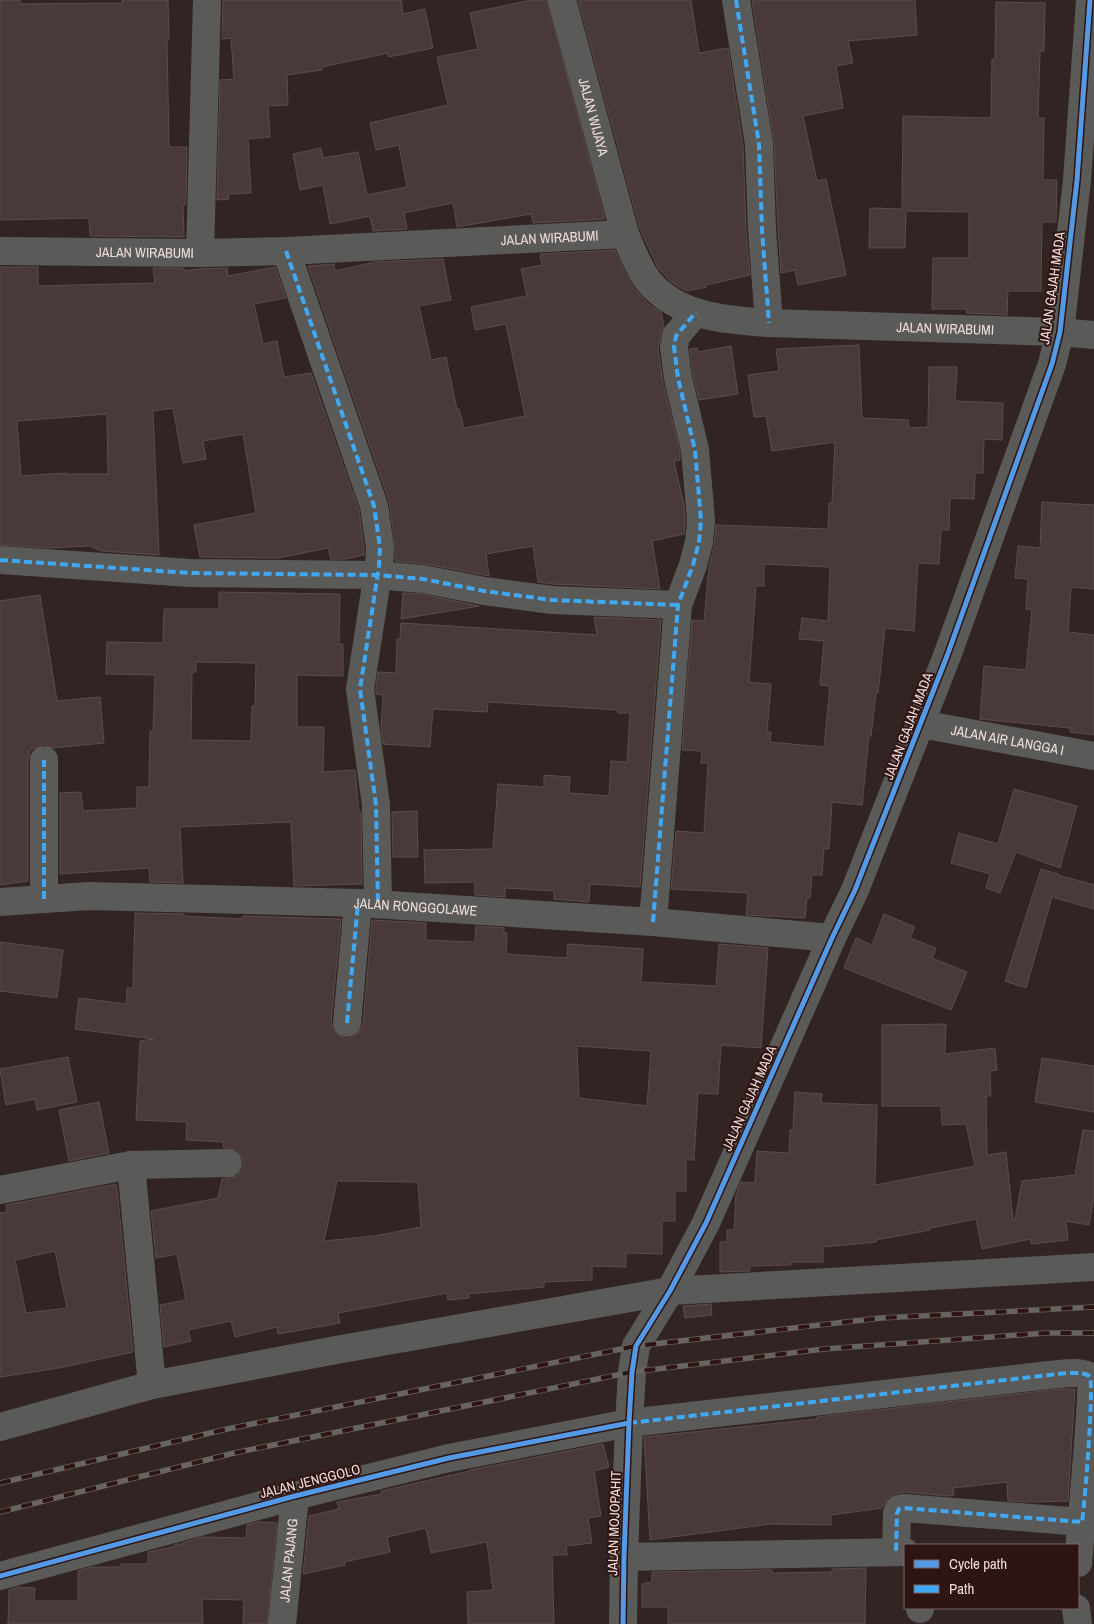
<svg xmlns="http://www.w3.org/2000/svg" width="1094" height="1624" font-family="'Archivo Narrow',sans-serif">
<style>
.building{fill:#493938;stroke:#5a4d4b;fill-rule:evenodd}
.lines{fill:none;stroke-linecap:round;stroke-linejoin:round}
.minor{stroke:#5a5b59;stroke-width:28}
.rail-casing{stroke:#686462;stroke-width:5.5}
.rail{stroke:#2e1412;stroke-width:4;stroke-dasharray:11;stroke-linecap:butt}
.quiet{stroke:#3fa9f5;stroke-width:4;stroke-dasharray:8 4;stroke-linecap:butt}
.cycleway-casing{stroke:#2e1412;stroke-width:8}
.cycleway{stroke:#5399e6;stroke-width:5}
.labels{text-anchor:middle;stroke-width:4;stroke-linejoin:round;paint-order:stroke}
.street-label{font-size:14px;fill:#efdcd9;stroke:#2e1412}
</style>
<rect width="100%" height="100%" fill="#322422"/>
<path class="building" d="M0,0H20V4L122,3V0H168L169,39H167L169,147H187L186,201L185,205H183L184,237L90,236L89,218L0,220Z
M223,0H401L403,14L425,9L433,48L388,57V53L322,67V70L287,75L288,105L268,106L270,137L248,139L251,193L228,194L229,199L217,200L220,80L234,79L231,38L222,39Z
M531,0H547L605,219L533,223L531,214L457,227L453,203L404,213L407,229L373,231L370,216L330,224L323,185L300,190L293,154L321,148L323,158L358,152L367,195L407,187L399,145L376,150L370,123L448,105L437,57L478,49L470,13Z
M578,0H691L699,53L728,48L743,146L746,231L750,275L706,285L707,287L686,291L671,282L658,268L640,229Z
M752,0H915L917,35L848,41L853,63L836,66L843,108L803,116L817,181L826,179L846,275L798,285L795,270L781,273L778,229L774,142Z
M996,2L1045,3L1044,51H1040L1038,118H1044L1043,180H1057L1056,222H1042L1041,291H1008L1007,315L966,313L967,309H932L933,258H969V212L906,211L905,248H869L870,208L902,209L903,116L991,118L992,59H995Z
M615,250L625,272L636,291L650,305L661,312L664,327L661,333L658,349L663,382L680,452V460L674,461L684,505L685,520L684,534L652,541L660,589L553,584L538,582L533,546L486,554L489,576L426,564L395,561V545L389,501L308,266L334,264L335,271L375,262L443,259L451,300L419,306L431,360L446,357L457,410L459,409L464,428L525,416L506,324L475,330L471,307L527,296L521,269L542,265L540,254Z
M0,267H38V286L155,283L153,268H184V271L198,269L227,268L228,276L275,267L286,298L254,304L263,344L277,341L284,377L311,373L359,510L364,548V555L345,559H331L328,548L278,558L200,557L194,525L256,513L243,434L203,441L206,459L183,463L173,408L153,411L159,555L102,551L89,546L48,548L0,545ZM107,414L108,474H66V473L21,476L17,421Z
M859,345L862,418L908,420L909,428L928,427L929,367H957L955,401L1003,403L1002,440L984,439L983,473H975L974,499L950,498L949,530H941L939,564L918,563L914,631L885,628L878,693H876L871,736H869L862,805L832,802L829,849L824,848L822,875H812L810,898H807L805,918L746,915L748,893L671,889L676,831L704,833L708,763H701L702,751L682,750L692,620L704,621L709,567L714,546L716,525L828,529L829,503H832L835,442L772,451L766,416L754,417L748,375L779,371L776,349ZM764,564L830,567L828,621L802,618L799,639L824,641L820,685L830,686L824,747L770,742L771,732H767L771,684L749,682L756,586H764Z
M731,346L738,394L699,400L693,375L690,349L697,348L698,352Z
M1042,502L1094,505V589L1071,587L1068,632L1094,635V735L1070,732V728L980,719L984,666L1026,670L1032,610L1026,609L1028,579L1015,578L1018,546L1040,548Z
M219,592L340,594L339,644H343V676L297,675V727H324L323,772L355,770L359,812H361L362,884L294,886L291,822L180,827L183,883L150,882L149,868L60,874V793L81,792L83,811L137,808V787H149L150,731H153L155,675L106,674L107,642L163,643L164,609H219ZM196,662L256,663L255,706H252L251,741L191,740L192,672H196Z
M403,593L421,594L479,606L401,619Z
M40,595L57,701L100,697L104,743L53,748L44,744L30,750L28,760V881L0,885V601Z
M594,617L661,620L640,887L590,884L589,902L554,899V891L505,888V897L475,895V882L425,883L424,850L493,849L498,784L544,787V775L570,777L569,793L609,796L611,761L627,762L630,713H618V710L488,702L487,712L433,709L430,747L383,744L381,728L383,695L376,694V689L378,672L396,673L397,639H400L401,623L597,635Z
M1014,789L1077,806L1060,868L1016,852L1000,893L986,888L990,874L951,863L959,833L998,844Z
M417,811L418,857H393L392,812Z
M1041,869L1058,874V875L1094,885V909L1052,897L1026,988L1005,981Z
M135,913L184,914V916L242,919L243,916L341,919L331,1022L333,1029L338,1035L346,1039L353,1037L359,1032L363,1024L372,920L426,923V940L475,942L476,926L504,928V933H507L506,954L567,958L568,944L643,949L641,982L716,986L719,944L768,948L761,1048L721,1045L718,1094L698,1093L694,1160H686V1191H675V1221H662V1254L626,1253V1267L592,1266V1280L544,1282V1287L468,1294L469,1298L448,1300L447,1293L338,1313L340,1323L278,1334L277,1327L235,1337L231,1321L188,1330L191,1341L164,1347L160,1305L186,1300L177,1254L156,1258L151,1211L218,1198L222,1179L236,1176L242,1170L244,1162L241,1155L236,1150L223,1147L224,1142L186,1140L187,1122L136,1120L140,1041L154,1039L75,1029L79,998L126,1004L127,988H133ZM577,1046L651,1051L647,1106L579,1098ZM337,1181L418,1182L421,1227L374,1236L324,1241Z
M884,914L915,927L910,938L936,948L932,958L967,972L951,1010L844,968L856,938L872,945Z
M0,942L63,950L57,998L0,991Z
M946,1024L945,1054L995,1048L997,1070L990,1071L991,1096H986L987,1155L1006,1152L1013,1220H1015L1022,1181L1075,1175L1083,1130L1094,1131V1197L1089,1225L1066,1221L1068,1240L1031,1244V1239L982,1249L976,1219L930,1228V1230L876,1240V1242L823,1247V1262H791V1265L750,1266V1271L720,1272V1242H727V1230H734L736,1194L741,1182L755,1183L757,1151L789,1153L790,1130H793L795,1092L822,1094L821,1103L877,1105L875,1185L975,1166L966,1124L942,1125L941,1106H882V1025Z
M68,1057L77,1102L37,1110L35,1099L6,1105L0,1069Z
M1042,1058L1094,1066V1112L1035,1102Z
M99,1102L109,1153L69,1161L59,1110Z
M116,1184L118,1198L133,1352L59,1368L0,1377V1213L7,1212L6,1205ZM55,1251L67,1308L26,1313L15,1260Z
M711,1304L712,1315L685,1318L683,1306Z
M1060,1389H1075L1068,1501L1031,1502L1008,1501L1007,1482L953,1488L954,1495L948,1496L905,1492L896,1494L889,1497L882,1508L831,1515V1525L771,1524L650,1540L644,1437L817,1419V1417Z
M603,1444L609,1467L594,1471L601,1516L588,1518L592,1543L566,1546L567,1555H552L554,1624H468L467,1592L493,1590L487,1542L431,1553L426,1528L387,1537L390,1552L344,1562L345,1565L303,1574L309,1516L339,1509L337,1502L382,1494L381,1491L470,1471V1470Z
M258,1522L277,1523L267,1624H243L244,1600L202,1599L203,1624H8L9,1590L18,1587L35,1588L34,1601H78V1571L92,1567H121V1564H148V1552L172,1547L176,1544H183L182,1543L202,1537L246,1538L247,1525Z
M866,1568L865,1624H668V1607H642V1584L652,1582V1572L772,1570V1573L832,1572V1569Z"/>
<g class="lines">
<g class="minor">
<path id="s1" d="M562,0L625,234"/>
<path d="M736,0L759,144L762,230L769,323"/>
<path id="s2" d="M0,251L200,253L286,251L625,234C632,250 638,268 649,282C679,317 726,320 769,323L1060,332L1094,335"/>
<path d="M286,251L374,506L380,547L379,566L360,689L376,805L378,904"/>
<path d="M200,253L207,0"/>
<path d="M0,560L190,573L377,575L423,579L484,591L552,600L678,605"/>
<path id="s3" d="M921,724L1094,756"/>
<path d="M44,899V760"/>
<path id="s4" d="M0,902L89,896L358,903L653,922L832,938"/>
<path d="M653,922L678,605L693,565L699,542L701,520L695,450L678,378L674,347L676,336L696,312"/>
<path d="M347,1023L358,903"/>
<path d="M131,1165L228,1163"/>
<path d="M0,1190L131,1165L152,1385"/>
<path d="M0,1427L152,1385L336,1350L670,1291L1094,1267"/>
<path d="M896,1552L897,1513L899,1509L904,1508L1082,1522"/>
<path d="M624,1557L905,1552"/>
<path d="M0,1576L295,1496L449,1458L629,1423L1049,1375C1058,1374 1083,1370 1090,1377C1094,1387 1080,1539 1078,1563"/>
<path d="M920,1608V1609"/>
<path d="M1076,1608L1078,1624"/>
<path id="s5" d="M282,1624L295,1496"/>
<path d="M623,1624L624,1557L629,1423L632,1372L636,1346L670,1291L706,1223L832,938L855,890L947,656L1052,364L1060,332L1077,180L1090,0"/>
</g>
<g class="rail-casing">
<path id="rail" d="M0,1483L227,1429L636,1346L881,1318L1094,1307
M0,1512L234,1453L632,1372L824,1349L1046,1333H1094"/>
</g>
<use href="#rail" class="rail"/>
<path class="quiet" d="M736,0L759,144L762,230L769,323
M286,251L374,506L380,547L379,566L360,689L376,805L378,904
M0,560L190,573L377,575L423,579L484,591L552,600L678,605
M44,899V760
M653,922L678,605L693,565L699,542L701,520L695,450L678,378L674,347L676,336L696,312
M347,1023L358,903
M629,1423L1049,1375C1058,1374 1084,1370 1090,1377C1094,1387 1085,1502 1082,1522L904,1508L899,1509L897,1513L896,1552"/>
<g class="cycleway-casing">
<path id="cycleway" d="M0,1576L295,1496L449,1458L629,1423
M623,1624L624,1557L629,1423L632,1372L636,1346L670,1291L706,1223L832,938L855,890L947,656L1052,364L1060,332L1077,180L1090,0"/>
</g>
<use href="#cycleway" class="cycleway"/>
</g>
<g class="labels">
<g class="street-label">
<text dy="5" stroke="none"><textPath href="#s1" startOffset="121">JALAN WIJAYA</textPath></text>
<text dy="5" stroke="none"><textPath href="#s2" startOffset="550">JALAN WIRABUMI</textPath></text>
<text dy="5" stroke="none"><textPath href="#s2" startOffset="145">JALAN WIRABUMI</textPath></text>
<text transform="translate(1052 288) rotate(-82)" y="5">JALAN GAJAH MADA</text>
<text dy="5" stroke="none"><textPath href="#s2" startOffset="986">JALAN WIRABUMI</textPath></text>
<text transform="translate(908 726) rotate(-69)" y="5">JALAN GAJAH MADA</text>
<text dy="5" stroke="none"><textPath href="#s3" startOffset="88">JALAN AIR LANGGA I</textPath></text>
<text dy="5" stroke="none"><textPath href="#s4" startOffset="416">JALAN RONGGOLAWE</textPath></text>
<text transform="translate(749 1098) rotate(-66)" y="5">JALAN GAJAH MADA</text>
<text transform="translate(310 1481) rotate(-14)" y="5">JALAN JENGGOLO</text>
<text transform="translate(614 1523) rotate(-88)" y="5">JALAN MOJOPAHIT</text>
<text dy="5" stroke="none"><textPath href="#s5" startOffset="64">JALAN PAJANG</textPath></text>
</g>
</g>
<rect x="904" y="1544" width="175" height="65" fill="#2e1412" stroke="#7b6462"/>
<rect x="914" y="1560" width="25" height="8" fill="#5399e6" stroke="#7b6462"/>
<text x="949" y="1569" font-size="15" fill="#efdcd9">Cycle path</text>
<rect x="914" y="1585" width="25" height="8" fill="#3fa9f5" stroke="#7b6462"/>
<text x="949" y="1594" font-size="15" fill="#efdcd9">Path</text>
</svg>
